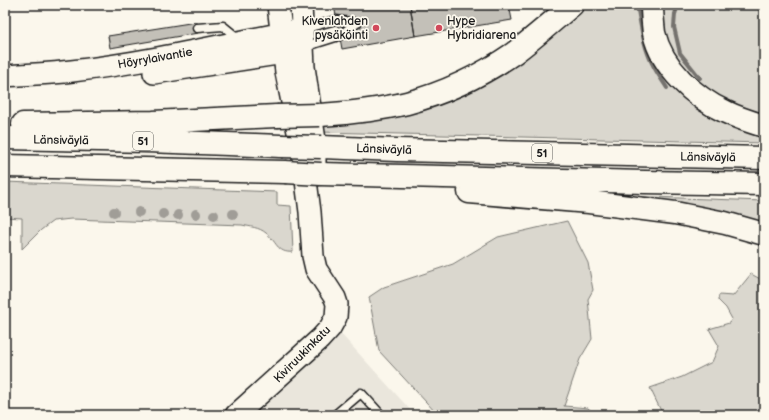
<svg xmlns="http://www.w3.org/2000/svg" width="769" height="420" font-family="'Balsamiq Sans',sans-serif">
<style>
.built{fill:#eae6dc}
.green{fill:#dad7ce;stroke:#7b7a75}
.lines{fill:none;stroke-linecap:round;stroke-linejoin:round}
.stream{stroke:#74726e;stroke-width:4}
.building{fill:#c3c0b8;stroke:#1c1c1c}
.service-casing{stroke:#1c1c1c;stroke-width:11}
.tertiary-casing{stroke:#1c1c1c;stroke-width:24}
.motorway-casing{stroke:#1c1c1c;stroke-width:25}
.service{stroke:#fbf7ec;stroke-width:8}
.tertiary{stroke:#fbf7ec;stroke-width:21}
.motorway{stroke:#fbf7ec;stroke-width:22}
.motorway-bridge-casing{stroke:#1c1c1c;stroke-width:25;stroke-linecap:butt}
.motorway-bridge{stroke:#fbf7ec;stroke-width:22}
.tree{fill:#a09d97}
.poi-dot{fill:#d1495b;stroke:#fbf7ec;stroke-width:1.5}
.labels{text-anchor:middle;stroke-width:3.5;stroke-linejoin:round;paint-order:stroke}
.shield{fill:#fbf7ec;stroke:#5f5e5a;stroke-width:1}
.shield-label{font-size:11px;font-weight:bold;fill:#1c1c1c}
.poi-label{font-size:12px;fill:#1c1c1c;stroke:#fbf7ec;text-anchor:end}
.street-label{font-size:12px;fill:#1c1c1c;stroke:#fbf7ec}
</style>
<rect width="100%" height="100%" fill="#fbf7ec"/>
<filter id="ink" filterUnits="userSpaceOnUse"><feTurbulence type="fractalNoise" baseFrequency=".025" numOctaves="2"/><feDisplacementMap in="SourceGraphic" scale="8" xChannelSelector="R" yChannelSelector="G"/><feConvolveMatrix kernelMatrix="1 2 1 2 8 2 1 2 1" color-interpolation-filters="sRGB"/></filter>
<g filter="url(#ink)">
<path class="built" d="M340,333L415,415H249Z"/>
<path class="green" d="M584,5H645L653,52L764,132V143L320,132V123L373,117L565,22Z
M659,5H764V119L699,87L671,53L662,27Z
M5,182L277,192V205L291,206L293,252C277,254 276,240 266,233C259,227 250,227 242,225L71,219L53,221L41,230L22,249V218L5,217Z
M624,196L764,201V225Z
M567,221L588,263L593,290L588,299L592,339L580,359L564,406L588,408L596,415H438L379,351L369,297L384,287L453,264L498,237Z
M751,274L764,281V415H659L662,413L650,388L682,377L712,362L719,346L709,329L729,323L732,319L726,308L718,300L719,295L733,296Z"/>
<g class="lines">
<path class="stream" d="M637,5C641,25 643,45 652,63C656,72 662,80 667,88
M678,5L675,14L674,27L680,53L700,78"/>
</g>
<path class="building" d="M334,5H410L415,36L342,49Z
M410,5H509L512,20L415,36Z
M196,22L198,33L110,48L108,36Z"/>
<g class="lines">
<g class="service-casing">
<path id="service" d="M197,28L223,26L239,39
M303,29L336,20L357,23
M304,47L339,36L357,23
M335,415L361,393L381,415"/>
</g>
<g class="tertiary-casing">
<path id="tertiary" d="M301,5L304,67L315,140V164
M154,73L284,53L303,48
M5,76C27,74 50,74 72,71C150,62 226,44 303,29
M236,415L320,339L330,328L336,317L337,304L335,298L316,269L313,256L310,212L303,157L286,72L278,5"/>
</g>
<g class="motorway-casing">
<path id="motorway" d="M652,5C652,14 653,24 654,33C662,68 695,98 726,112C738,118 751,122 764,126
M320,115C349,113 378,110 407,103C445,93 482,75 514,53C534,38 553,21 572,5
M23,124L153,122L277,116
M5,138L147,141L281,146
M321,147L397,150L764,158
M5,166L285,172
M321,174L645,182L764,184
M469,192L589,202L675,213L725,223L764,234"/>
</g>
<use href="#service" class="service"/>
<use href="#tertiary" class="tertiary"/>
<use href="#motorway" class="motorway"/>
<g class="motorway-bridge-casing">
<path id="motorway-bridge" d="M277,116L320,115
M281,146L321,147
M285,172L321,174"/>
</g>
<use href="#motorway-bridge" class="motorway-bridge"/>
</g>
<g class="tree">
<circle cx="114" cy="212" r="5"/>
<circle cx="139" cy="212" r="5"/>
<circle cx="163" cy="214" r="5"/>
<circle cx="196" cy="214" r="5"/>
<circle cx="233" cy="214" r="5"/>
<circle cx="178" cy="215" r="5"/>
<circle cx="214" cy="215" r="5"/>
</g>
</g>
<g class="poi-dot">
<circle cx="376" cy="28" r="4"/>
<circle cx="439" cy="28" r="4"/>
</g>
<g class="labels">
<g class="shield">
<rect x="133" y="132" width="20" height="18" rx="3"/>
<rect x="532" y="144" width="20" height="18" rx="3"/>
</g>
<g class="shield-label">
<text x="143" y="145">51</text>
<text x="542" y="157">51</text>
</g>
<g class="poi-label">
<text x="368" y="25">Kivenlahden<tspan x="368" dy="14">pysäköinti</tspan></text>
<text x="447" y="25" text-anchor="start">Hype<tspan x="447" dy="14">Hybridiarena</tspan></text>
</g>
<g class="street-label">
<text transform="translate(155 58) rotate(-10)" y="4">Höyrylaivantie</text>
<text transform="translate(61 140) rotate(1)" y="4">Länsiväylä</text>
<text transform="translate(384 149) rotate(2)" y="4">Länsiväylä</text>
<text transform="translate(708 157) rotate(1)" y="4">Länsiväylä</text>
<text transform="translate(302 354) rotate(-45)" y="4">Kiviruukinkatu</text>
</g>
</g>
<rect width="769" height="420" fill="none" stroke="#fbf7ec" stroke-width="20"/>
<rect x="10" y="10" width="749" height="400" fill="none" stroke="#1c1c1c" stroke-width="1.5" filter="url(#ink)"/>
</svg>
